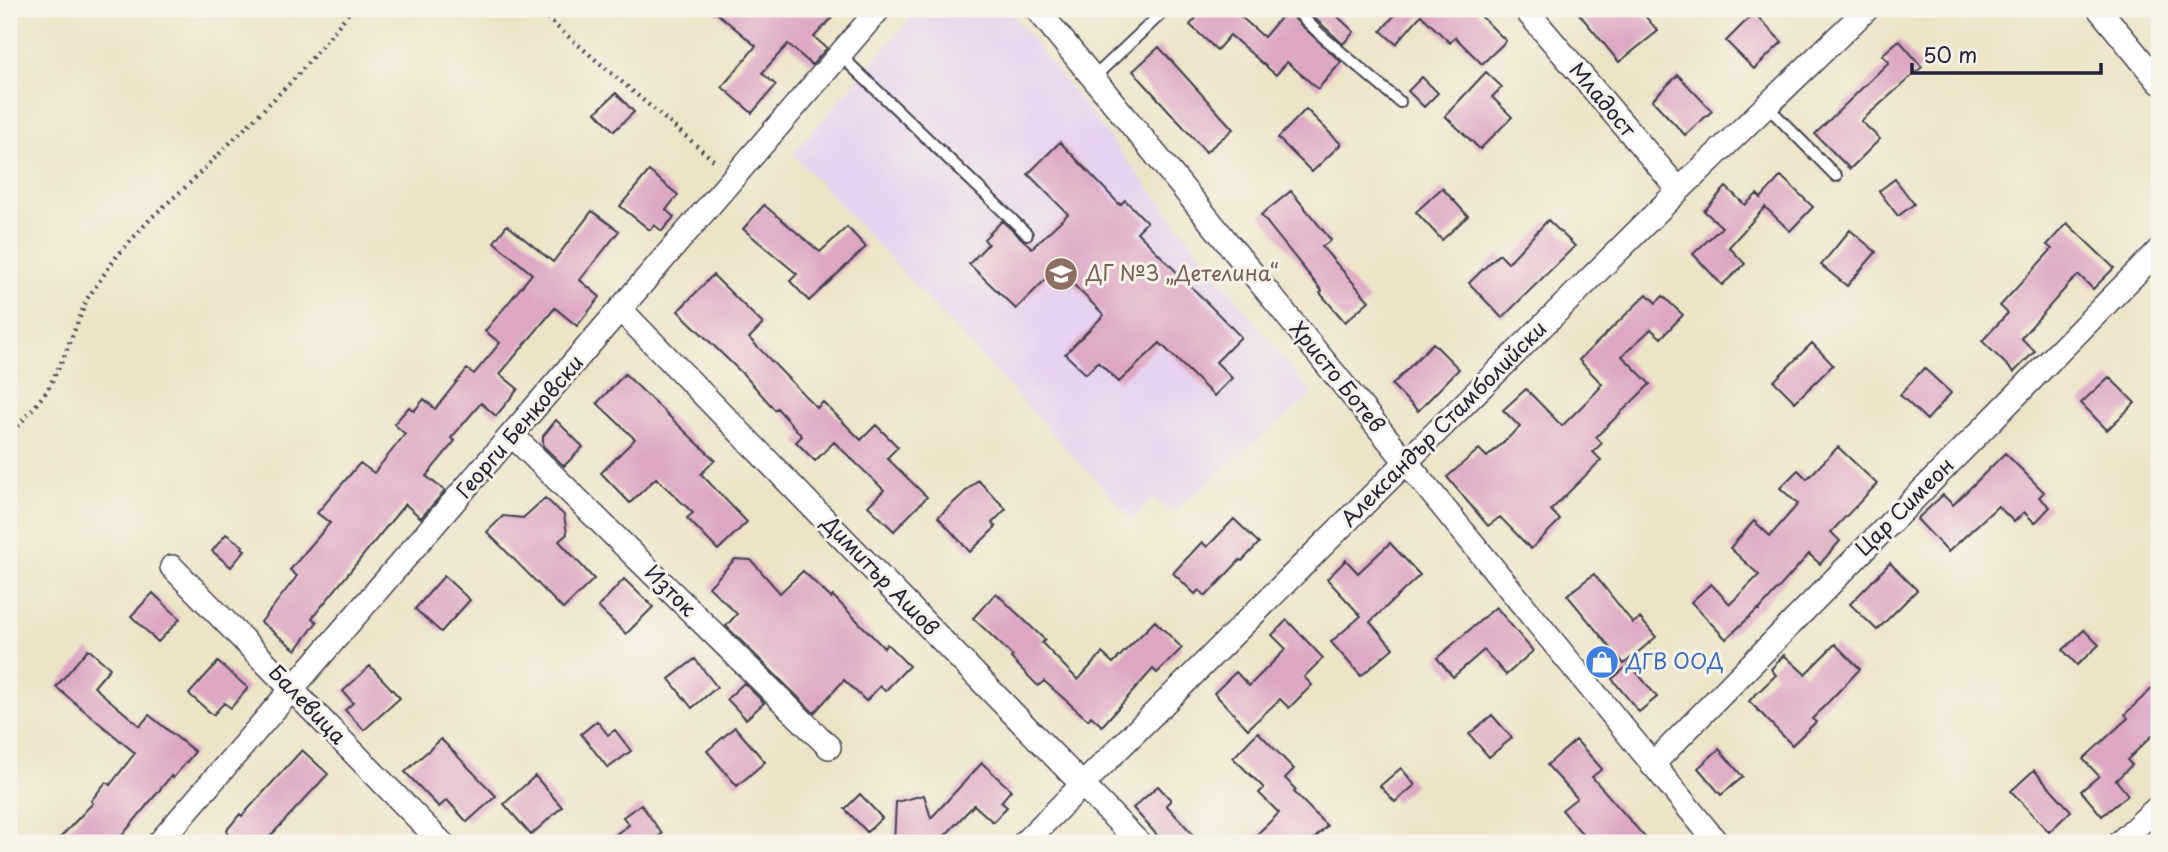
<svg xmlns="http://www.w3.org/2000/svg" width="2168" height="852" font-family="'Playpen Sans',sans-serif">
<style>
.built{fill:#e7d2ef}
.building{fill:#dda7c4}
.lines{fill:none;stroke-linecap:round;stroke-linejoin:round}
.lane-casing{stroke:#403f50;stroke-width:14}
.street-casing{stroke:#403f50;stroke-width:26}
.path{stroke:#403f50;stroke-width:4.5;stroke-dasharray:2 5;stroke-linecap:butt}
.lane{stroke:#fff;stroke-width:10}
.street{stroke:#fff;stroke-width:23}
.labels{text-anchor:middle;stroke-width:6;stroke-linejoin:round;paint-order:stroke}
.street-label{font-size:21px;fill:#22223b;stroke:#f7f3e8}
.education-label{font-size:21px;fill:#785e54;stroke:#f7f3e8;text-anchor:start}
.shop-label{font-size:21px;fill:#366cbe;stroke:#f7f3e8;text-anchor:start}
</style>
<rect width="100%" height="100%" fill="#f7f3e8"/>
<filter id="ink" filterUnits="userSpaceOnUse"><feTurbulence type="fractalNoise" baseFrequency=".0143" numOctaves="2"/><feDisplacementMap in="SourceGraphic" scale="14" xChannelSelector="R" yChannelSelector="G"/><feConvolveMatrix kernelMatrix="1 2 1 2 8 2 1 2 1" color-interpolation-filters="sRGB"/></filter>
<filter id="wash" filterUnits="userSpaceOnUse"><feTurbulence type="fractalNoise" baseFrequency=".00686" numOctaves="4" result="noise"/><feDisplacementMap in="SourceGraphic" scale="28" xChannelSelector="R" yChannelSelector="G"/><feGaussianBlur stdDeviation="1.57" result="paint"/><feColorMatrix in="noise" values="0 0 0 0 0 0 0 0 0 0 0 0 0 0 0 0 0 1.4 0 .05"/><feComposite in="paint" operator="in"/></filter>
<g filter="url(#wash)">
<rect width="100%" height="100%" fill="#ede4c7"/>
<path class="built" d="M919,9H1008L1312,395L1172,512L1154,498L1132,519L793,154Z"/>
<g id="blocks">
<path class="building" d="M712,9H840L814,37L827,48L812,65L788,44L762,73L776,85L752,113L722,87L756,46Z
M1204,9H1232L1264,37L1286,11L1341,62L1318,89L1287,62L1276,75L1230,35L1217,50L1190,25Z
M1305,9H1330L1354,32L1343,44Z
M1400,9H1474L1506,41L1482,64L1455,37L1450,43L1421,15L1396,44L1381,31Z
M1575,9H1639L1658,31L1619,62Z
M1754,13L1782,42L1754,69L1726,41Z
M1899,40L1922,67L1861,121L1880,139L1850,169L1815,134L1889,62L1882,55Z
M1159,47L1233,129L1206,152L1133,71Z
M1486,72L1502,87L1492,97L1512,117L1480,149L1445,116Z
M1678,75L1712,111L1685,135L1652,100Z
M1422,77L1438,93L1424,107L1408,91Z
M616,93L634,112L614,131L596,112Z
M1306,109L1341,144L1312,172L1278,138Z
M1060,142L1120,205L1125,200L1147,222L1137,232L1241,337L1216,362L1232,378L1214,396L1160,343L1119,382L1098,362L1086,374L1065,354L1104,315L1057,268L1016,309L969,264L988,244L984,239L1002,221L1032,248L1068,214L1028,174Z
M649,171L678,195L666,210L674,217L662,231L654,225L650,230L620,206Z
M1781,176L1813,207L1790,231L1765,207L1729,247L1745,264L1722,285L1693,254L1722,227L1704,211L1726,187L1745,205L1757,194L1761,198Z
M1895,179L1914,204L1898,216L1879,191Z
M1442,188L1468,216L1442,240L1416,212Z
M1291,191L1331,240L1322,247L1369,301L1345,322L1320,293L1322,291L1261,215Z
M764,205L820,252L847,227L866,247L809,301L790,281L797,274L743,229Z
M592,211L619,231L580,280L600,297L577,326L555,308L500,374L518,389L496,416L481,403L451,438L455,441L426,476L445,491L421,518L405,504L312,618L317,622L296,650L261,622L297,576L290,570L330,523L317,513L360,463L374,473L405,434L394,424L409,407L414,411L424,399L435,409L467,369L474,374L500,343L485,331L532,274L494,242L507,225L553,262Z
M1548,220L1575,246L1502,318L1469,283L1499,254L1508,263Z
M2067,223L2114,268L2093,289L2079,275L2071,282L2021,338L2035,351L2014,372L1982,341L2008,313L2000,306L2052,249L2047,245Z
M1850,230L1876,252L1847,286L1821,265Z
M713,275L763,324L749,338L817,408L823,402L861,440L876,425L898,447L887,458L927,497L894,531L868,506L884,490L834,442L815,461L796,442L802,436L777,408L775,410L746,377L678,311Z
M1647,294L1656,303L1663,296L1683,315L1661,338L1651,329L1622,356L1650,384L1596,437L1602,443L1593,452L1601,460L1551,510L1560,520L1531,549L1500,517L1488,526L1447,477L1479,449L1487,457L1520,427L1503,410L1526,389L1562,426L1600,388L1599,387L1602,384L1579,360Z
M1433,343L1459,369L1418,411L1392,385Z
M1812,343L1833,365L1795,402L1774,381Z
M1924,368L1951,393L1927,420L1900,395Z
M625,374L715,460L701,474L747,522L718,550L687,518L693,513L656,478L630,503L601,473L635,439L597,403Z
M2109,377L2135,403L2107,430L2081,403Z
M556,420L583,447L564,466L543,446V436Z
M1838,447L1877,484L1831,532L1840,541L1820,564L1809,554L1759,610L1758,609L1726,639L1691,602L1711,584L1730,604L1759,575L1730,548L1754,521L1770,536L1798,504L1780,488L1798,470L1807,479Z
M2005,453L2044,492L2039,497L2050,507L2035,523L2024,512L2014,522L1998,506L1948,552L1917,519L1943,495L1953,505Z
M978,480L1006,509L992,523L996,527L970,552L938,517Z
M545,498L564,515L567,534L559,541L594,579L563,609L487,532L503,516L523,518Z
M1234,519L1259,543L1242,561L1240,560L1206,596L1199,590L1195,594L1173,573L1202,542L1207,547Z
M226,534L243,546L242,548L245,550L231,567L212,551Z
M1390,543L1420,575L1370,622L1393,648L1361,676L1331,642L1361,616L1327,579L1346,560L1358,573Z
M735,559L751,560L780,593L803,571L831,598L833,596L884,648L887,644L909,666L885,691L880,686L866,701L844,680L814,713L726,626L737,614L709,587Z
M1890,563L1917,590L1877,630L1850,604Z
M1594,574L1633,623L1640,618L1656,637L1624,664L1567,595Z
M444,576L470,600L441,632L415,609Z
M624,579L653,607L626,634L598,607Z
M153,593L180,619L158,642L131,616Z
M996,593L1045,640L1042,643L1078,680L1102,653L1113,663L1155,621L1182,648L1157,673L1153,669L1102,726L1091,716L1088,720L1044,681L1038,686L1011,658L1013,656L973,618Z
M1496,607L1533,651L1506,675L1484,650L1453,677L1437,658Z
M1287,620L1323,658L1304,677L1312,685L1289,708L1280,699L1248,729L1214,693L1236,672L1249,686L1286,649L1272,635Z
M2084,630L2099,645L2077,665L2063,650Z
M1835,644L1860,669L1812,719L1816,722L1792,745L1749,701L1776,675L1771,669L1784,655L1805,674Z
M88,649L110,668L94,687L140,726L149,715L195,752L173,778L171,776L116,843H55L93,803L91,801L106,782L110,785L135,753L56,687Z
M695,659L717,687L692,708L669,679Z
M218,662L248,688L231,708L224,703L213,715L189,694Z
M1630,664L1657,697L1639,712L1612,679Z
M370,666L400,698L364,730L345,710L353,703L343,691Z
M2159,682V729L2127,760L2132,765L2116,780L2128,795L2102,816L2081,791L2099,776L2083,759L2128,718L2125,714Z
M744,683L764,703L746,719L727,699Z
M1492,715L1512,738L1489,757L1469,734Z
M597,721L608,735L615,730L631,751L608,768L581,734Z
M735,727L765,762L737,786L707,751Z
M1258,732L1294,769L1285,778L1296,790L1294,792L1327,826L1310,843H1248L1279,813L1259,793L1264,788L1233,758Z
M441,739L496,796L467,822L447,800L439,807L405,772Z
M1576,740L1602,769L1592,777L1650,843H1590L1562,810L1577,798L1547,765Z
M1719,749L1743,777L1721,795L1698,768Z
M302,750L328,774L264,843H220L228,833L226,831L240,814L242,816Z
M982,763L1011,790L1001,802L1007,807L993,822L974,805L938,843H894L896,802L924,795L931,818Z
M1401,768L1415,785L1395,802L1380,786Z
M2034,770L2071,811L2049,832L2011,791Z
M535,776L562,807L531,835L504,804Z
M1158,786L1171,800L1166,805L1201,843H1164L1133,808Z
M860,794L882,818L867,832L845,809Z
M641,804L662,834L649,843H603L629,825L623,817Z"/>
</g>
</g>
<g filter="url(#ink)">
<use href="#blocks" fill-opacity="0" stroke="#403f50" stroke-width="2"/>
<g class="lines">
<g class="lane-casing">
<path id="lane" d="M1294,9L1321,35L1400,102
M840,55L1027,234
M1093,78L1166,9
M1767,106L1836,176"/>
</g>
<g class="street-casing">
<path id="street" d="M1037,9L1717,843
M1525,9L1679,190
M2099,9L2159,82
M621,310L1139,843
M512,435L829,747
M172,567L442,843
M1652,765L2159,250
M159,843L879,9
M1024,843L1679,190L1867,9
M2119,843L2159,806"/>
</g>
<path class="path" d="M536,9L717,163
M9,437L47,391L63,359L87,299L117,256L152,217L191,182L297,76L352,9"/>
<use href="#lane" class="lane"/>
<use href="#street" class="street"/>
</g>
</g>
<defs>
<g id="school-disc" transform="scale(1.75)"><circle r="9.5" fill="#8d6e63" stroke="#f7f3e8"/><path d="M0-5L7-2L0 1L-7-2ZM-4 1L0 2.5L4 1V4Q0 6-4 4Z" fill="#fff"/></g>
<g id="shop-disc" transform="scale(1.75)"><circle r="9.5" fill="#3f7fe0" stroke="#f7f3e8"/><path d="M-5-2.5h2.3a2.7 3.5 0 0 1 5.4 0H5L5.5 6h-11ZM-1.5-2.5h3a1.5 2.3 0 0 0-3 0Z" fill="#fff"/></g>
</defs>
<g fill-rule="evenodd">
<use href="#school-disc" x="1061" y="274"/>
<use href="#shop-disc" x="1602" y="662"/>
</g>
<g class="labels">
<g class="street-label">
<text transform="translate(1602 100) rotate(50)" y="7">Младост</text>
<text transform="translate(1337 377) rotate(51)" y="7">Христо Ботев</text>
<text transform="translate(1444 424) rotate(-45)" y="7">Александър Стамболийски</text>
<text transform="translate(520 427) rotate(-49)" y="7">Георги Бенковски</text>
<text transform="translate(1905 507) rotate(-45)" y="7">Цар Симеон</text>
<text transform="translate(880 576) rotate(46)" y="7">Димитър Ашов</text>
<text transform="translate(670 591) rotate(45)" y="7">Изток</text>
<text transform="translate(307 705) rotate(46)" y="7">Балевица</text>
</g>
<g class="education-label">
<text x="1086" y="281">ДГ №3 „Детелина“</text>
</g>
<g class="shop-label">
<text x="1626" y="669">ДГВ ООД</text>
</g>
</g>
<rect width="2168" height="852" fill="none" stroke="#f7f3e8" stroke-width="35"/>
<path d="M1912 63v10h189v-10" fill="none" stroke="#22223b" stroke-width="3.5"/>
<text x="1923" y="63" font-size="21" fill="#22223b" stroke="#f7f3e8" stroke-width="5" paint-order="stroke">50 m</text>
</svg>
